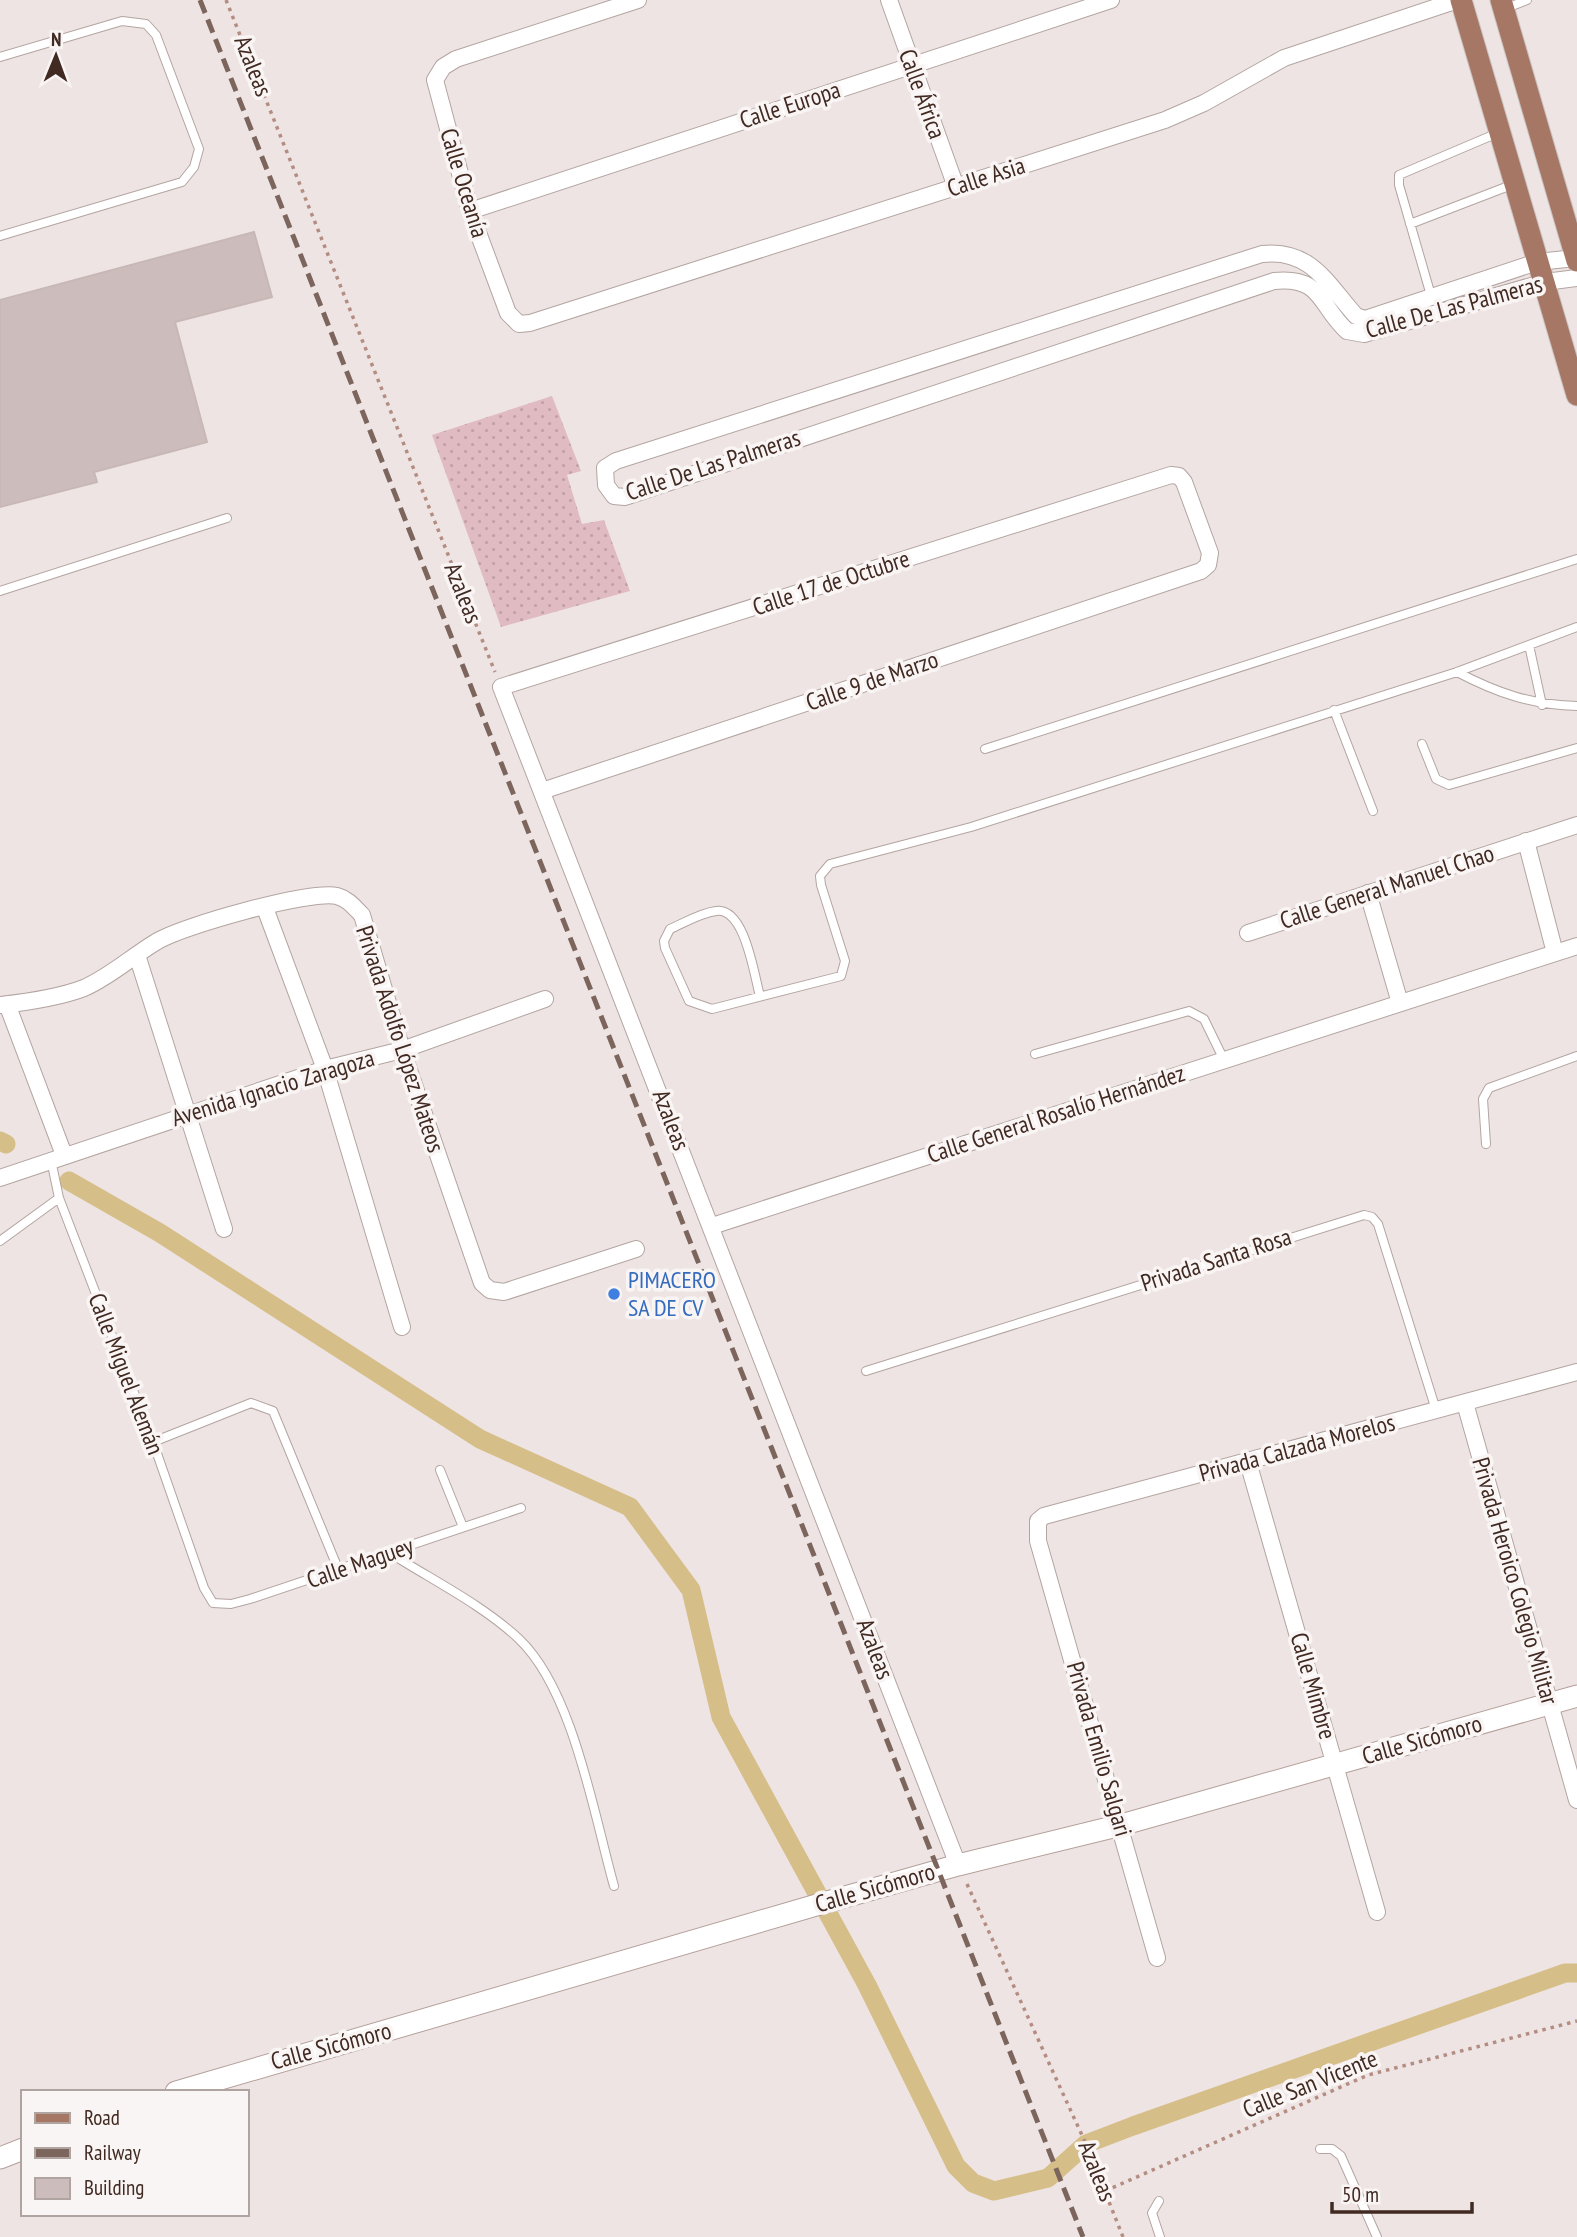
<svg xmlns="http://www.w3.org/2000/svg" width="1577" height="2237" font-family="'PT Sans Narrow',sans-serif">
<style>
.grass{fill:url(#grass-dots)}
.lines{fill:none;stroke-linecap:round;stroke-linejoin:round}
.canal{stroke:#d6be88;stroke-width:19}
.building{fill:#ccbdbc;stroke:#c8b8b5;stroke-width:2}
.lane-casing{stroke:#b3a5a1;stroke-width:10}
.street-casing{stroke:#b3a5a1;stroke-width:18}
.secondary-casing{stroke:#b5a09b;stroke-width:23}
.primary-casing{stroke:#cac3c1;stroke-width:23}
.path{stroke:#b48d82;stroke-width:3.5;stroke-dasharray:3.5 5;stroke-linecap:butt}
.lane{stroke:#fff;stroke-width:8}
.street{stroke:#fff;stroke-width:16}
.secondary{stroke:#fff;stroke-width:21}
.primary{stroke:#a67765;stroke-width:21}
.rail{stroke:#7c655c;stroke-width:5;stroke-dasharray:14 7;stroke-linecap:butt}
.shop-dot{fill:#3f7fe0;stroke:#faf5f5;stroke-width:2.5}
.labels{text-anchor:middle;stroke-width:7;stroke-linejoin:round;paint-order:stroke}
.street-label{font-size:24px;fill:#412a22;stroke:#faf5f5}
.shop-label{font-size:24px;fill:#366cbe;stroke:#faf5f5;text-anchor:start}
</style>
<defs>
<pattern id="grass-dots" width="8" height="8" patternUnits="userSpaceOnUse" patternTransform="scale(1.75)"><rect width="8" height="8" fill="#e0bbc2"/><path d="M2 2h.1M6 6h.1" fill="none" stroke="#c1a1a6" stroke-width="1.8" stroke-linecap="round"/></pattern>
</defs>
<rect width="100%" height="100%" fill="#eee4e3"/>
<path class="grass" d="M552,396L581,471L567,475L582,524L604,520L630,591L501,627L432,435Z"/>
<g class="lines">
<path class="canal" d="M0,1141L6,1144
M69,1181L160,1233L480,1439L630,1507L691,1590L721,1717L867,1985L956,2166L973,2183L994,2191L1048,2178L1086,2144L1133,2126L1565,1973H1577"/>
</g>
<path class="building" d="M254,232L272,297L175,322L207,442L94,472L97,482L0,507V300Z"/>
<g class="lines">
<g class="lane-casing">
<path id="lane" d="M1504,9L1527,0
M0,57L122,21L146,24L156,35L199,149L194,167L182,182L0,236
M1410,224L1514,184
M1432,299L1399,185V175L1500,132
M0,591L227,518
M1529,645L1542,705
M1457,672C1497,693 1532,705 1577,706
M1334,710L1373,811
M1422,744L1436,779L1449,785L1577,748
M985,749L1577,559
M760,996C754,975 745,907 716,911C700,913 684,923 670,929L664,941L665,948L689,1001L712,1009L841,976L845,961L821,885L820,876L830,864L971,827L1457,672L1577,627
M1035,1054L1189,1011L1204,1019L1224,1060
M1486,1144L1483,1099L1489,1088L1577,1056
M51,1160L59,1198L153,1442L204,1588L213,1603L231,1604L250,1599L521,1508
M0,1241L59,1198
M866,1371L1364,1215L1372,1217L1378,1224L1436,1410
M153,1442L251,1403L273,1411L339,1571
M440,1470L463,1527
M390,1553C432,1580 483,1605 519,1639C573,1690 594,1815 614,1886
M1320,2149H1332L1341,2156L1377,2237
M1159,2201L1152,2213L1160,2237"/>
</g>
<g class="street-casing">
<path id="street" d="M638,0L456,59L443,67L435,80L470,211L508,313L519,324L530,323L1165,120L1204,103L1284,58L1458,0
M889,0L956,187
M470,211L1111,0
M1576,258L1537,262L1365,319L1356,316C1328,285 1311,248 1262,254L616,461L605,468L606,485L614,496L625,497L1274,281C1323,276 1319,306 1347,331L1364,334L1545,282L1577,278
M542,791L1201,571L1208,565L1210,553L1184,482L1179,476L1171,475L501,687L958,1865
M1526,841L1555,953
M1368,893L1400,1003
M265,908L325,1069L402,1327
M1248,933L1577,825
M137,955L224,1229
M7,1004L64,1155
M0,1005C28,1002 58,998 84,988C111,976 131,957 156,942C181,926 310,890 337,896C348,899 354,907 362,915L402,1050L482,1283L490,1290L504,1292L636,1249
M0,1178L325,1069L402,1050L545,999
M712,1226L1577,946
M1465,1403L1577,1800
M1248,1462L1377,1912
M1157,1958L1038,1541V1521L1044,1516L1577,1372"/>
</g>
<g class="secondary-casing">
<path id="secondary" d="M176,2092L813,1906L958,1865L1121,1825L1577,1696
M0,2158L23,2149"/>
</g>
<g class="primary-casing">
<path id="primary" d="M1461,0L1577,395
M1501,0L1577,261"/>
</g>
<path class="path" d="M226,0L495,672
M967,1884L1086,2144L1123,2237
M1105,2191L1368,2075L1577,2021"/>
<use href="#lane" class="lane"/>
<use href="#street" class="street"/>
<use href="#secondary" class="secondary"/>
<use href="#primary" class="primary"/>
<path class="rail" d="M200,0L1083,2237"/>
</g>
<circle class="shop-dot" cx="614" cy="1294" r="7"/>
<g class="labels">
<g class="street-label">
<text transform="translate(253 66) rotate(68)" y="8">Azaleas</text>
<text transform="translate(922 94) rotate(70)" y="8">Calle África</text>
<text transform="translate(790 105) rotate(-18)" y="8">Calle Europa</text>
<text transform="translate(986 177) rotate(-18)" y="8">Calle Asia</text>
<text transform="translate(464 183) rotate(73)" y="8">Calle Oceanía</text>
<text transform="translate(1454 307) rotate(-15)" y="8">Calle De Las Palmeras</text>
<text transform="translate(713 465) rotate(-18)" y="8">Calle De Las Palmeras</text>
<text transform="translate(831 583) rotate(-18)" y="8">Calle 17 de Octubre</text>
<text transform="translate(463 593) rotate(68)" y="8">Azaleas</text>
<text transform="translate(872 681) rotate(-19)" y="8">Calle 9 de Marzo</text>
<text transform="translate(1387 887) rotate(-18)" y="8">Calle General Manuel Chao</text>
<text transform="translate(400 1039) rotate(72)" y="8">Privada Adolfo López Mateos</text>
<text transform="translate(273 1088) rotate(-17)" y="8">Avenida Ignacio Zaragoza</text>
<text transform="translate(1056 1114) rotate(-18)" y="8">Calle General Rosalío Hernández</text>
<text transform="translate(671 1120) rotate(69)" y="8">Azaleas</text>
<text transform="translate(1216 1260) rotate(-18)" y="8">Privada Santa Rosa</text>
<text transform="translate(126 1374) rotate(69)" y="8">Calle Miguel Alemán</text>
<text transform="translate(1297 1448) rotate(-15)" y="8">Privada Calzada Morelos</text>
<text transform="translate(360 1563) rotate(-19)" y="8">Calle Maguey</text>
<text transform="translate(1515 1581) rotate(74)" y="8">Privada Heroico Colegio Militar</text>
<text transform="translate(875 1649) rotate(69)" y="8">Azaleas</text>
<text transform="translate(1313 1686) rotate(74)" y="8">Calle Mimbre</text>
<text transform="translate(1422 1740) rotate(-16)" y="8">Calle Sicómoro</text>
<text transform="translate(1099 1749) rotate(74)" y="8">Privada Emilio Salgari</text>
<text transform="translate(875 1888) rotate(-16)" y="8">Calle Sicómoro</text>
<text transform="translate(331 2046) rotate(-15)" y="8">Calle Sicómoro</text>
<text transform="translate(1310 2084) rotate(-22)" y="8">Calle San Vicente</text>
<text transform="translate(1097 2171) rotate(68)" y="8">Azaleas</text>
</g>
<g class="shop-label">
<text x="628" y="1288">PIMACERO<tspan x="628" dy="28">SA DE CV</tspan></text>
</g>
</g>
<rect x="21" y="2090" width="228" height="126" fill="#faf5f5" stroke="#b0a4a1" stroke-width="2"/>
<rect x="35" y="2113" width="35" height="10" fill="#a67765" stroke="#b0a4a1" stroke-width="2"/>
<text x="84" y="2125" font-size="21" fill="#412a22">Road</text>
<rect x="35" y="2148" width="35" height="10" fill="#7c655c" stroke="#b0a4a1" stroke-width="2"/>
<text x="84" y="2160" font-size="21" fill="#412a22">Railway</text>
<rect x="35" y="2178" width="35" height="21" fill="#ccbdbc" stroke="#b0a4a1" stroke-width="2"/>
<text x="84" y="2195" font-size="21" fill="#412a22">Building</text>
<g transform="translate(56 56) rotate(1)" stroke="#faf5f5" stroke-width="5" paint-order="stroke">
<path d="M0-5L12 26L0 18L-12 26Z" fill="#412a22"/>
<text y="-10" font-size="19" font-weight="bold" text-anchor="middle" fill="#412a22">N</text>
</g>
<path d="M1332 2202v10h140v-10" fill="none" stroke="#412a22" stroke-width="3.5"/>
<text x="1342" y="2202" font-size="21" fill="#412a22" stroke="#faf5f5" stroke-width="5" paint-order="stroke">50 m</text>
</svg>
